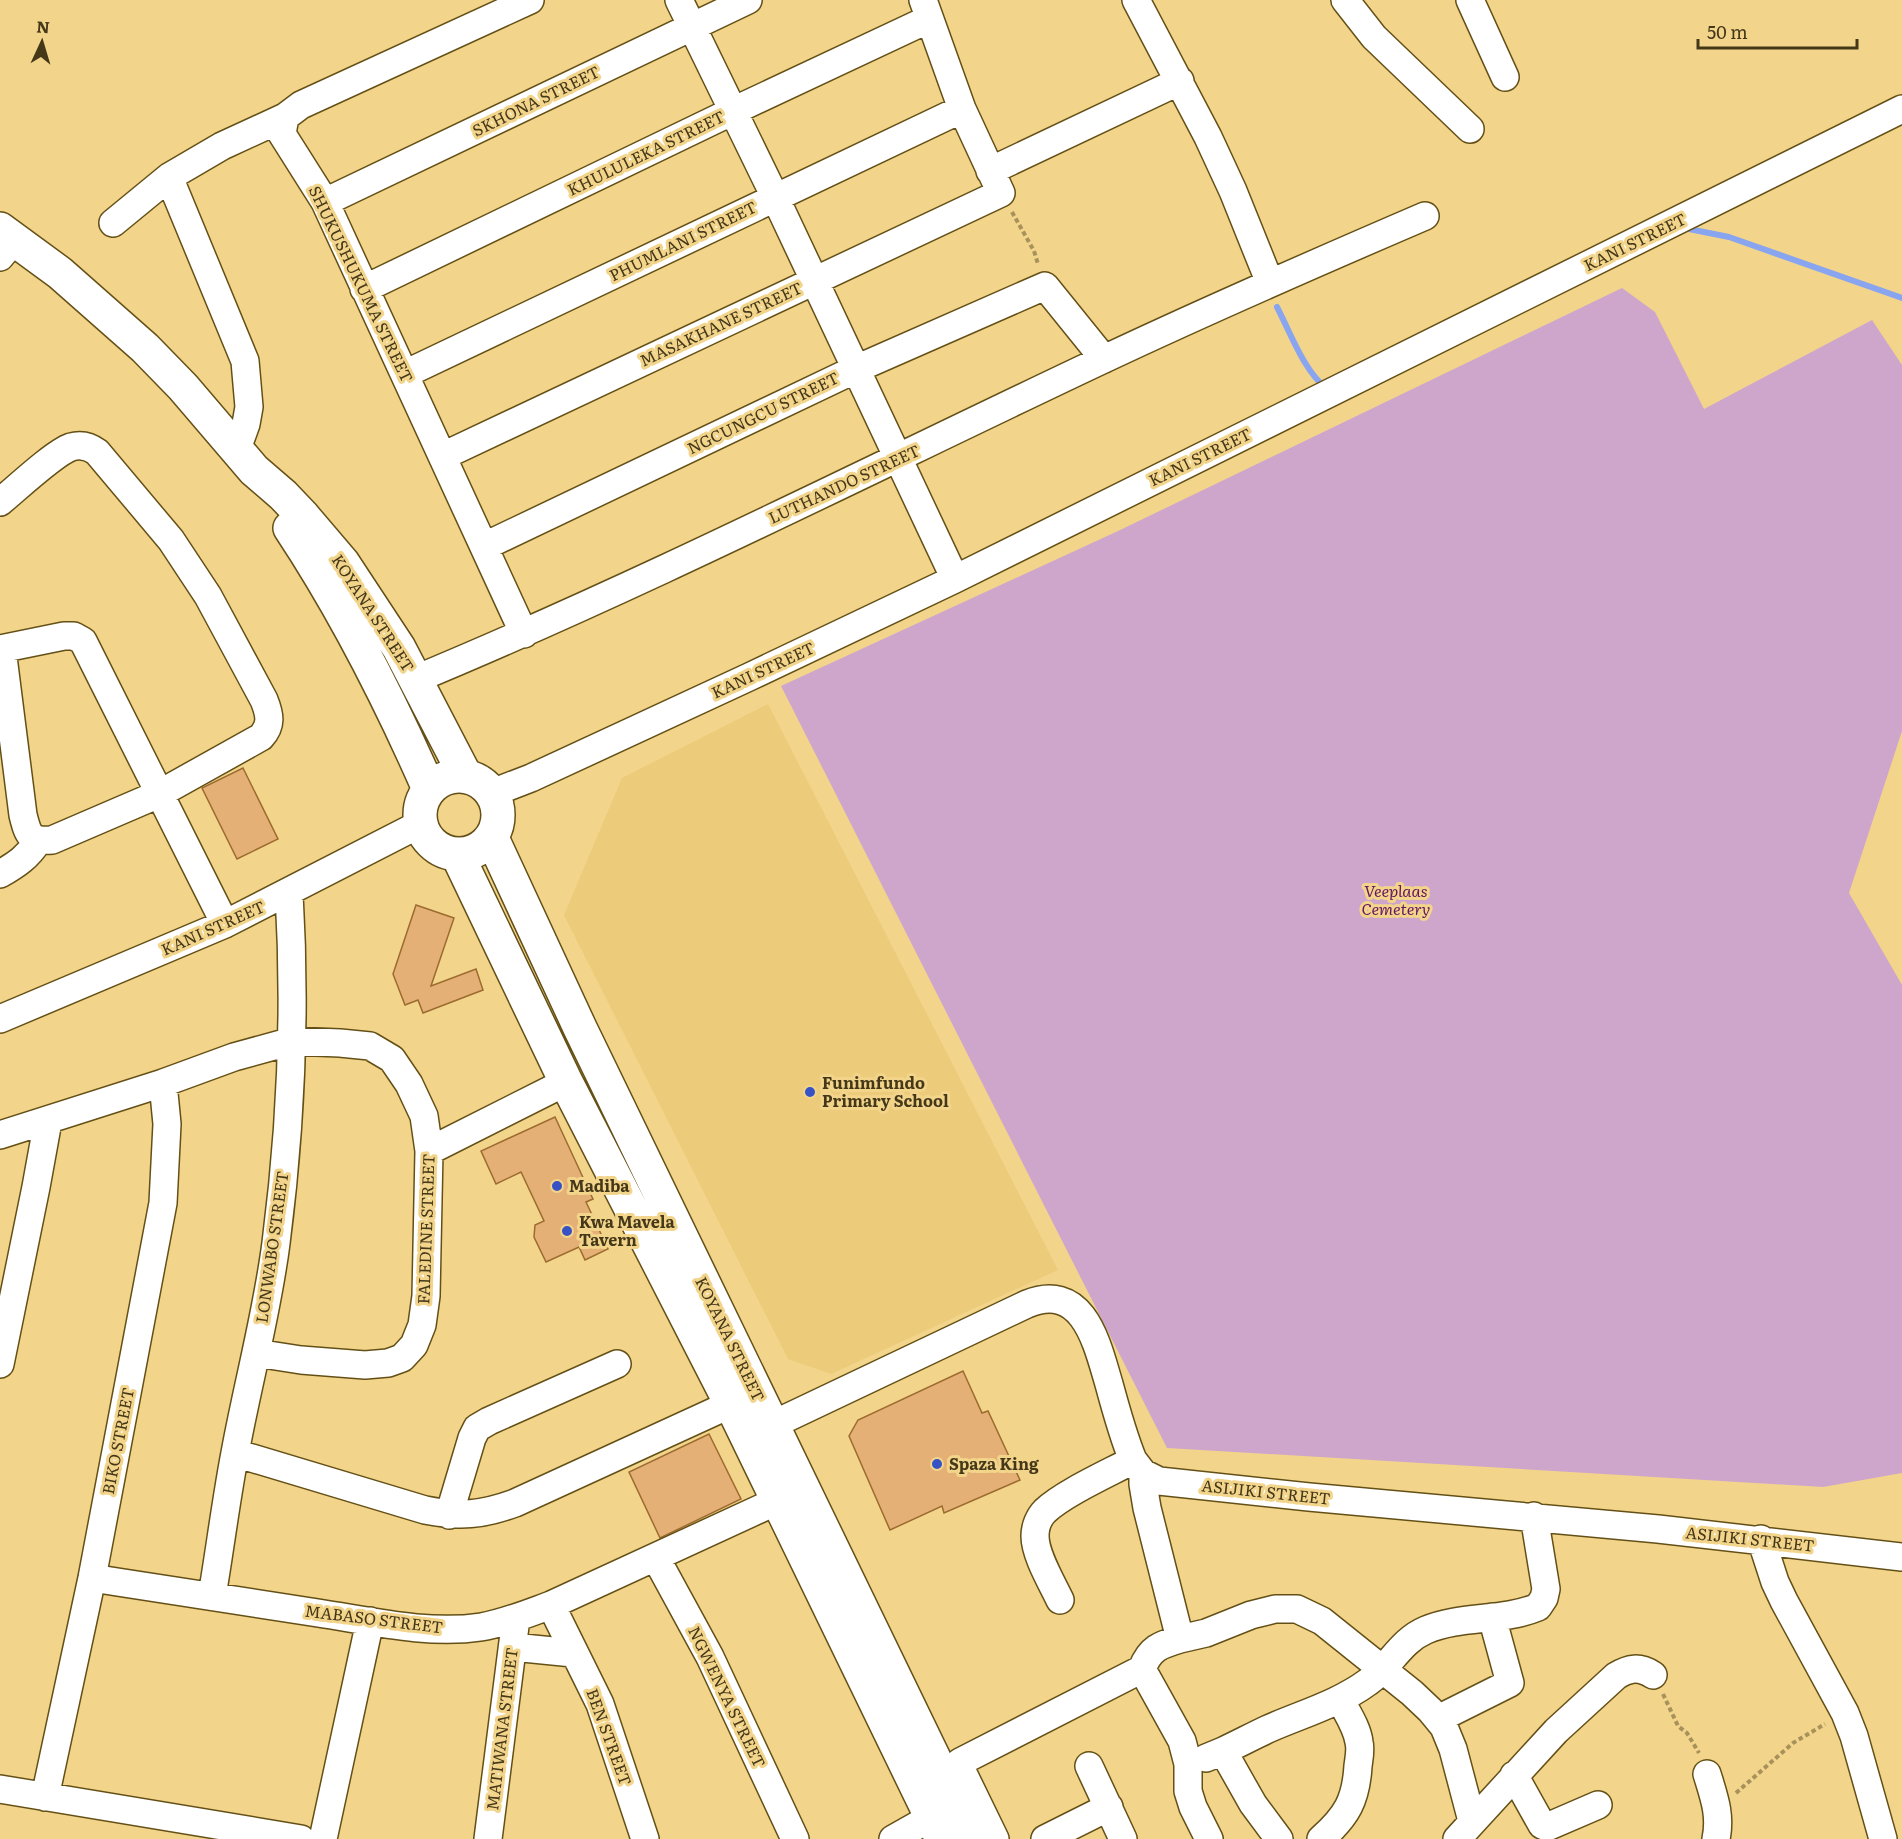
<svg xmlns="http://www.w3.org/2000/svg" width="1902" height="1839" font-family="Literata,serif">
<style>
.built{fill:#eccc7a}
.green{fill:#cea6cb}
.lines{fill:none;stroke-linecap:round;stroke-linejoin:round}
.stream{stroke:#8aa5f0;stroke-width:6}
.building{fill:#e5b075;stroke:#9c6b30;stroke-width:1.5}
.minor-casing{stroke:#645016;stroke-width:30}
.major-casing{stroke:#645016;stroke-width:36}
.path{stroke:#a8925b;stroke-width:4;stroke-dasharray:4.5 3;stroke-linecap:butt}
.minor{stroke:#fff;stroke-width:27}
.major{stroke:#fff;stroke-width:33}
.poi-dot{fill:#3752c4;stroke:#f2d48b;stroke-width:2}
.labels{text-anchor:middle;stroke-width:6;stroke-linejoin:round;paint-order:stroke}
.street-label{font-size:16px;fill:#443819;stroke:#f2d48b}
.park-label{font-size:16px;font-style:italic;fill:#641663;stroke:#f2d48b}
.poi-label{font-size:16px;font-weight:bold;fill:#443819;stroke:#f2d48b;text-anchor:start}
</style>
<rect width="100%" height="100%" fill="#f2d48b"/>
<path class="built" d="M768,704L1058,1270L831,1374L788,1359L564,915L622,778Z"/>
<path class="green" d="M1622,288L1655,312L1704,409L1872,320L1902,365V731L1849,893L1902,985V1473L1823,1487L1167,1448L781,686L1118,531Z"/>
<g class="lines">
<path class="stream" d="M1684,228L1729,237L1902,298
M1277,307C1290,332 1304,371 1326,388"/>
</g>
<path class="building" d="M243,768L278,839L237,859L202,788Z
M416,905L454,918L431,986L476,969L483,990L423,1013L418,1000L405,1005L393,974Z
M555,1117L593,1199L586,1202L608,1249L585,1260L579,1247L546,1262L534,1237L535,1225L544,1221L521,1172L496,1184L481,1151Z
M963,1371L982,1413L988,1411L1020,1480L944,1513L942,1506L890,1530L849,1436L858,1420Z
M709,1434L741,1499L660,1538L629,1472Z"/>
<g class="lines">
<g class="minor-casing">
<path id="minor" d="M679,0L775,197L955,579
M1136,0L1208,137L1233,191L1270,283
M1345,0L1374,37L1470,129
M1470,0L1505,77
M990,171L1180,81
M169,177L245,361L249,407L246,424L237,449
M325,202L748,0
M113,223L169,177L222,146L285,117
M0,257L15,239
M364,289L733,111L929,19
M405,374L962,109
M443,456L1001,193L962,109L923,0
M0,502C16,489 54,453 71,447C81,444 89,446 97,452L171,540L208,596L264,700C270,715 272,725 261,737L159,794L52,840C30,842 28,835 23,815L2,649
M485,546L856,369L1045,286L1104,359
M524,634L325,202L282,134L285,117L301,105L530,0
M0,649L64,636H74L83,641L225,924
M416,679C649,582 875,467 1104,359C1210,309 1318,262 1425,216
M492,793L531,778L749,677L955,579L1902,109
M0,874C16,865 28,857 38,841
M0,1019L225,924L420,824
M0,1135L163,1083L234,1057L292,1041L340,1043L370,1046L392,1059L409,1084L424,1116L429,1151L426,1296L422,1325L414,1345L402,1358L388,1363L365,1365L301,1360L256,1353
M429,1151L566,1082
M0,1364L36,1187L48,1121
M772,1425L1027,1304C1084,1281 1097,1344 1109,1384C1116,1410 1123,1436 1133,1460L1143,1473L1159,1481L1309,1497L1658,1529L1902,1557
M235,1453L425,1510C460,1517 482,1515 515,1503L731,1404
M1143,1473V1484L1147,1508L1180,1639C1160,1645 1150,1648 1142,1669L1182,1741L1188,1764V1791L1193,1807L1209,1839
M449,1515L472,1438L477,1428L489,1421L617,1364
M1761,1539L1775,1582L1784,1601L1845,1713L1854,1736L1883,1839
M656,1558L710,1657L795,1839
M92,1578C167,1590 242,1601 318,1613C371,1621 428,1635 481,1627C505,1623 529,1613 551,1605L777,1501
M212,1596C220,1549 226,1500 235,1453C248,1382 267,1314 276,1243C291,1127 296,1010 289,893
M1060,1600C1052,1583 1035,1555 1035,1536C1035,1527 1039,1517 1045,1511C1064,1493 1109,1473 1133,1460
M551,1605L600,1704L645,1839
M1180,1639L1206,1633L1251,1615L1275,1609H1297L1322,1621L1412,1693L1430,1710L1444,1727L1453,1749L1472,1821
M513,1647L573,1653
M1438,1719L1510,1683L1492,1617
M1223,1751C1238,1744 1253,1736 1268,1729C1302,1714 1338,1704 1368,1682C1390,1667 1400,1641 1426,1630C1461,1615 1502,1622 1538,1607L1544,1598L1546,1589L1534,1516
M1206,1758L1223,1751L1253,1804L1279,1839
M1089,1766L1123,1839
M1707,1774C1714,1797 1721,1815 1716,1839
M1514,1775L1542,1825L1547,1827L1598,1805
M0,1789L301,1839
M45,1797L92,1578L163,1203L167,1124L163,1083
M323,1839L370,1621
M488,1839L516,1618
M893,1839L932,1817
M995,1839L960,1767V1762L1142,1669
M1045,1839L1109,1807
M1321,1839C1347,1816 1356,1800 1358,1766C1359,1758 1361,1750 1359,1742C1357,1727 1347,1713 1340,1699
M1457,1839L1556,1731L1616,1676C1629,1668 1639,1666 1653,1675"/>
</g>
<g class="major-casing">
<path id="major" d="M0,229L60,273L145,348L183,387L254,470L283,495L303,516L343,563L399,648L465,775
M290,528C345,611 389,698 429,789
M420 815a39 39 0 1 1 78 0a39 39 0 1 1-78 0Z
M492,838L580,1028L973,1839
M457,854L566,1082L731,1404L942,1839"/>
</g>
<path class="path" d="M1012,212L1034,251L1038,264
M1663,1694L1678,1726L1687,1733L1699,1753
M1736,1793L1793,1743L1825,1724"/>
<use href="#minor" class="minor"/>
<use href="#major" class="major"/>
</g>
<g class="poi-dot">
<circle cx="810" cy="1092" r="6"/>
<circle cx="557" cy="1186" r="6"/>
<circle cx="567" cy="1231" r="6"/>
<circle cx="937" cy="1464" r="6"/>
</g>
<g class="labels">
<g class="street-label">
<text transform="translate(536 101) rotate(-26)" y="6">SKHONA STREET</text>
<text transform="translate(646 153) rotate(-26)" y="6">KHULULEKA STREET</text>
<text transform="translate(683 241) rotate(-26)" y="6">PHUMLANI STREET</text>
<text transform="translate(1635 242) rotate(-26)" y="6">KANI STREET</text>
<text transform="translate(361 284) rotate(64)" y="6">SHUKUSHUKUMA STREET</text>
<text transform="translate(721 324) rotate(-25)" y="6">MASAKHANE STREET</text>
<text transform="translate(763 413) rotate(-26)" y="6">NGCUNGCU STREET</text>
<text transform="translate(1200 457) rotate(-26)" y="6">KANI STREET</text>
<text transform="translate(844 484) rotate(-25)" y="6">LUTHANDO STREET</text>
<text transform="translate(373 613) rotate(57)" y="6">KOYANA STREET</text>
<text transform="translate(763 670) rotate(-25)" y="6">KANI STREET</text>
<text transform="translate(213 928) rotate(-24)" y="6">KANI STREET</text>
<text transform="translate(426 1229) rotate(-88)" y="6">FALEDINE STREET</text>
<text transform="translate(272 1247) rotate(-82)" y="6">LONWABO STREET</text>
<text transform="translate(730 1339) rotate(64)" y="6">KOYANA STREET</text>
<text transform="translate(118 1441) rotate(-79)" y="6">BIKO STREET</text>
<text transform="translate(1266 1492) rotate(6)" y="6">ASIJIKI STREET</text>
<text transform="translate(1750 1539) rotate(6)" y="6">ASIJIKI STREET</text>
<text transform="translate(374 1619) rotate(7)" y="6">MABASO STREET</text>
<text transform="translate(727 1697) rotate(64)" y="6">NGWENYA STREET</text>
<text transform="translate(502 1729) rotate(-83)" y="6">MATIWANA STREET</text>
<text transform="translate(609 1737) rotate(70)" y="6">BEN STREET</text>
</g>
<g class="park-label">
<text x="1396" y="897">Veeplaas<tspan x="1396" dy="18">Cemetery</tspan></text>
</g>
<g class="poi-label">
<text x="822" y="1089">Funimfundo<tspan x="822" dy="18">Primary School</tspan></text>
<text x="569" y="1192">Madiba</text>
<text x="579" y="1228">Kwa Mavela<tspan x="579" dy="18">Tavern</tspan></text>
<text x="949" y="1470">Spaza King</text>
</g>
</g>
<g transform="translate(42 42) rotate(4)" stroke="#f2d48b" stroke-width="4.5" paint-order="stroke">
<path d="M0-4.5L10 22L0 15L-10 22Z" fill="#443819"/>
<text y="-9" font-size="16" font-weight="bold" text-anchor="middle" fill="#443819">N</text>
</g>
<path d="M1698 39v9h159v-9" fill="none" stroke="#443819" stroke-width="3"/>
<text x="1707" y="39" font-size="18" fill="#443819" stroke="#f2d48b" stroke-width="4.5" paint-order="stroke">50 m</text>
</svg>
